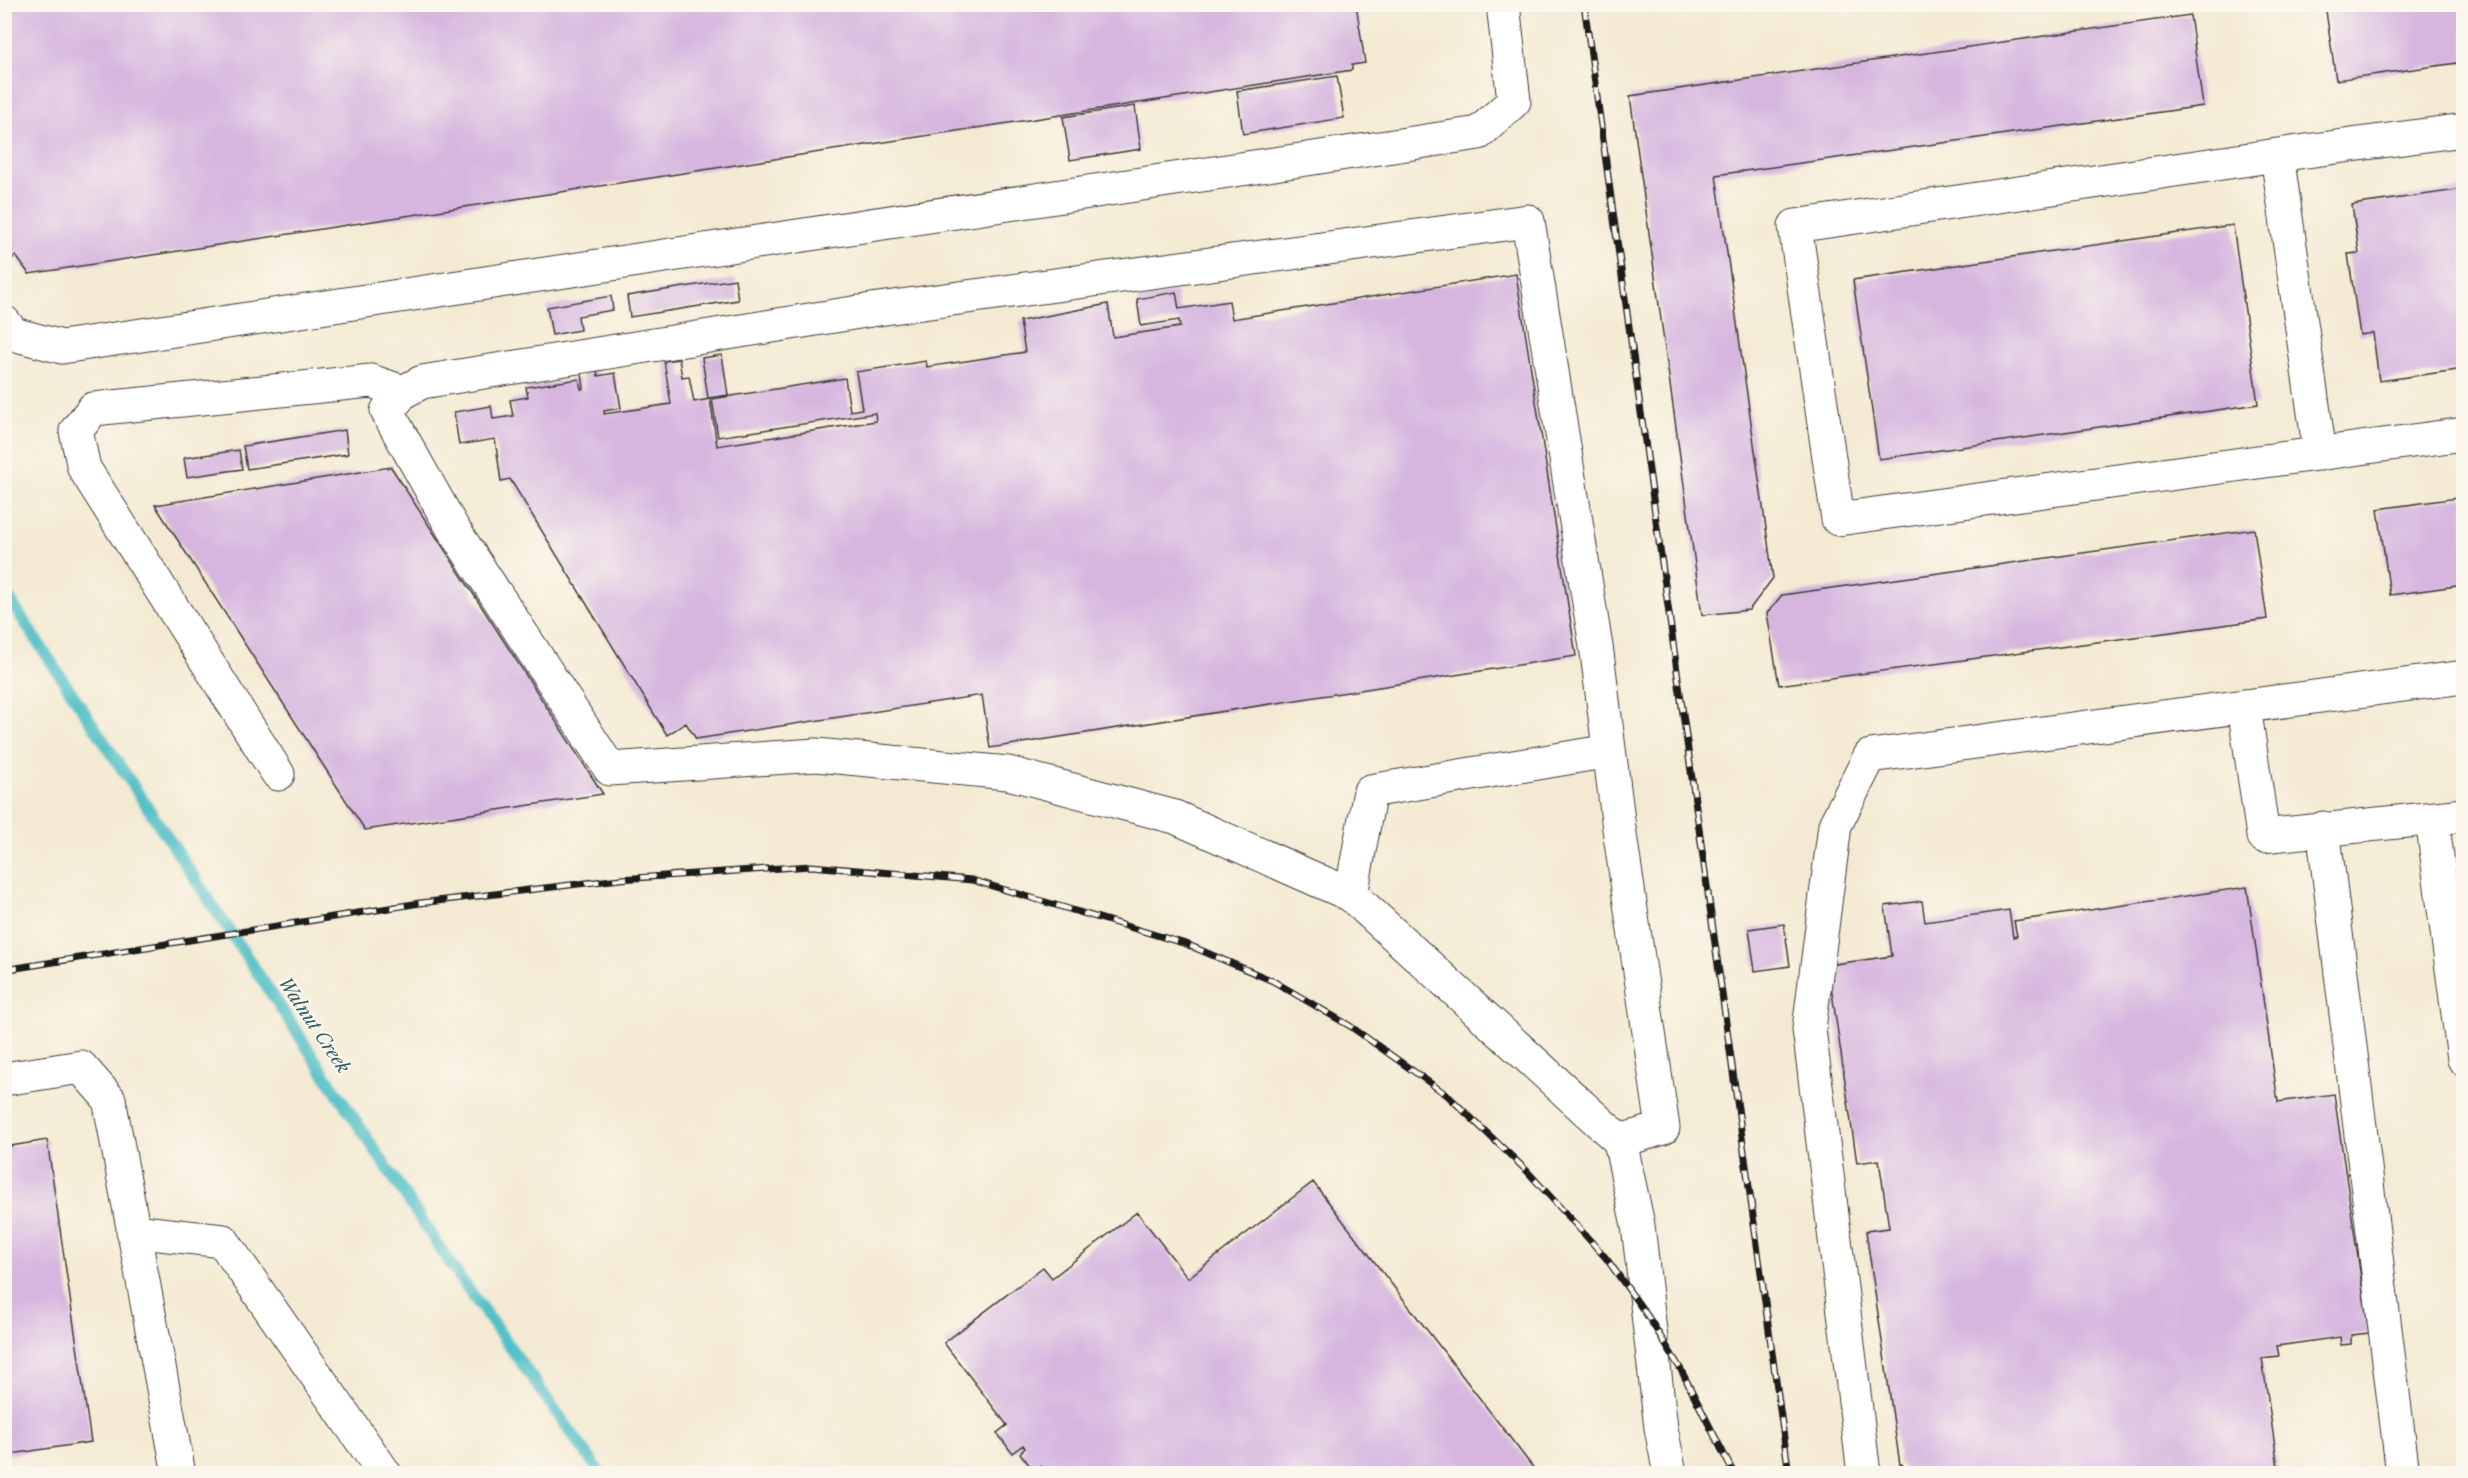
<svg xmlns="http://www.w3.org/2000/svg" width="2468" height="1478" font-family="'Libre Caslon Text',serif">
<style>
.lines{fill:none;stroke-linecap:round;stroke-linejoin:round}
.stream{stroke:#52c0c8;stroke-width:12}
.building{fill:#d6b6df}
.minor-casing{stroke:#3c3b37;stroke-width:35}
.minor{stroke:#fff;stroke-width:33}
.rail-casing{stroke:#1c1c1c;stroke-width:7}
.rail{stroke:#fbf7ec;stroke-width:4.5;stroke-dasharray:14;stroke-linecap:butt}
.labels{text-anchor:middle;stroke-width:5;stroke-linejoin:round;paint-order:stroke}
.water-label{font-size:18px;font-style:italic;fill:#325e61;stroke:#fbf7ec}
</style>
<rect width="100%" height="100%" fill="#fbf7ec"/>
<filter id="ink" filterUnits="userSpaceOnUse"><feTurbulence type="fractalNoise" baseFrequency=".0167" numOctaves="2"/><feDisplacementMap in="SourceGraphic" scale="12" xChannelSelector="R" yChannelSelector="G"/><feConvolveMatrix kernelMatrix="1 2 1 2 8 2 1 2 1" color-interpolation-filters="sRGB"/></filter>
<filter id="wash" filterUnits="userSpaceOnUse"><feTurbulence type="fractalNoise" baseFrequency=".008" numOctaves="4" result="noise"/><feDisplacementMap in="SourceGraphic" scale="24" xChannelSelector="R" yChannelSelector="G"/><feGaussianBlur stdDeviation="1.35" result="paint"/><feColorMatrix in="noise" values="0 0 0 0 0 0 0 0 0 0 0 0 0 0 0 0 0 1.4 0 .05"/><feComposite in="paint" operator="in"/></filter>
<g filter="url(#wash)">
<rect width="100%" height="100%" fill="#f4ead3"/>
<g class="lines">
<path class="stream" d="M4,591L456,1272L601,1474"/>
</g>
<g id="blocks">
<path class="building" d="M4,4H1356L1365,63L1352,65V70L29,274L16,256L4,264Z
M2325,4H2464V62L2336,80Z
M2190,15L2203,106L1716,175L1773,578L1749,610L1702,615L1630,96Z
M1337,76L1344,118L1243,134L1237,91Z
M1135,106L1141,149L1070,160L1063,117Z
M2464,189V369L2379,381L2373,333L2360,335L2348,254L2359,253L2352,205Z
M2233,225L2258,404L1879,459L1853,280Z
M1516,274L1576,656L990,748L982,695L696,739L686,723L667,735L510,479L501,481L495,439L459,445L454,412L491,406L493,419L513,416L510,400L528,397L526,387L579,379L581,389H584L581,366L596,363L598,376L615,373L621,408L604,411V414L671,404L664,361L679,359L682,377L689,376L694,402L710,399L717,446L876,421L875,413L718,437L712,399L845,378L850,411L862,409L856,372L926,361L927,367L1025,352L1020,321L1108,304L1113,337L1180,327L1179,320L1141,326L1137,299L1176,292L1179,309L1229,301L1232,319Z
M735,279L738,300L630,317L627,296Z
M611,296L613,310L578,316L580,330L552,335L547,307Z
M722,355L728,395L708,398L702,358Z
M345,430L348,454L247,469L243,446Z
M239,450L242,469L187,477L184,458Z
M391,467L603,794L365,830L155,505Z
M2464,497V585L2390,595L2378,509Z
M2254,529L2267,619L1779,685L1767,613L1782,595Z
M2247,887L2278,1102L2334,1094L2369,1333L2351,1335V1344L2341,1345L2340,1337L2277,1346L2279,1356L2262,1358L2279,1474H1904L1902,1464L1900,1465L1866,1231L1889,1228L1879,1160L1857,1163L1828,965L1892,956L1885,906L1922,901L1925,922L2009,910L2013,937L2017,936L2014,921Z
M1784,924L1790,966L1755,971L1749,929Z
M47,1140L91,1442L5,1455V1147Z
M1313,1182L1538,1474H1047L1041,1466L1034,1471L1020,1453L1025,1448L1023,1445L1012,1453L997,1433L1007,1425L944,1343L1043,1267L1052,1278L1137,1212L1188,1278Z"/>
</g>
</g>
<g filter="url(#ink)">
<use href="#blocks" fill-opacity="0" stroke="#3c3b37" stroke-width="1.5"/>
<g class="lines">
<g class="minor-casing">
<path id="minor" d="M2464,130L2277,155L1795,226L1838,519L2464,434
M2277,155L2320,454
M4,322L13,334L62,347L1479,133L1514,101L1503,4
M2244,706L2263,836L2464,815
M278,774L84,468L76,431L93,409L371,381L403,392
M2432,819L2464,1059
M2323,828L2403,1474
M1351,895L1370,791L1609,751
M4,1079L81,1067L109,1099L179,1474
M1620,1141L1663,1128L1619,828L1597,653L1528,221L878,309L422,382L403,392L387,411L452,527L610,769L816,755L1008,773L1175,817L1351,895L1620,1141L1638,1225L1661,1428L1670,1474
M133,1231L223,1241L385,1474
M1864,1474L1809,1029L1835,825L1870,756L2464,677"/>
</g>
<use href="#minor" class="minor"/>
<g class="rail-casing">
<path id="rail" d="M1584,4L1789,1474
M4,970L420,903L620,879L811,866L972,880L1186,944L1273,981L1350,1026L1447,1095L1527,1171L1606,1258L1649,1318L1680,1368L1734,1474"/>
</g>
<use href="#rail" class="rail"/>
</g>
</g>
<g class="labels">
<g class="water-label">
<text transform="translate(314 1025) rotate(56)" y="6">Walnut Creek</text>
</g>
</g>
<rect width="2468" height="1478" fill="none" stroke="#fbf7ec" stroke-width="24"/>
</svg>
